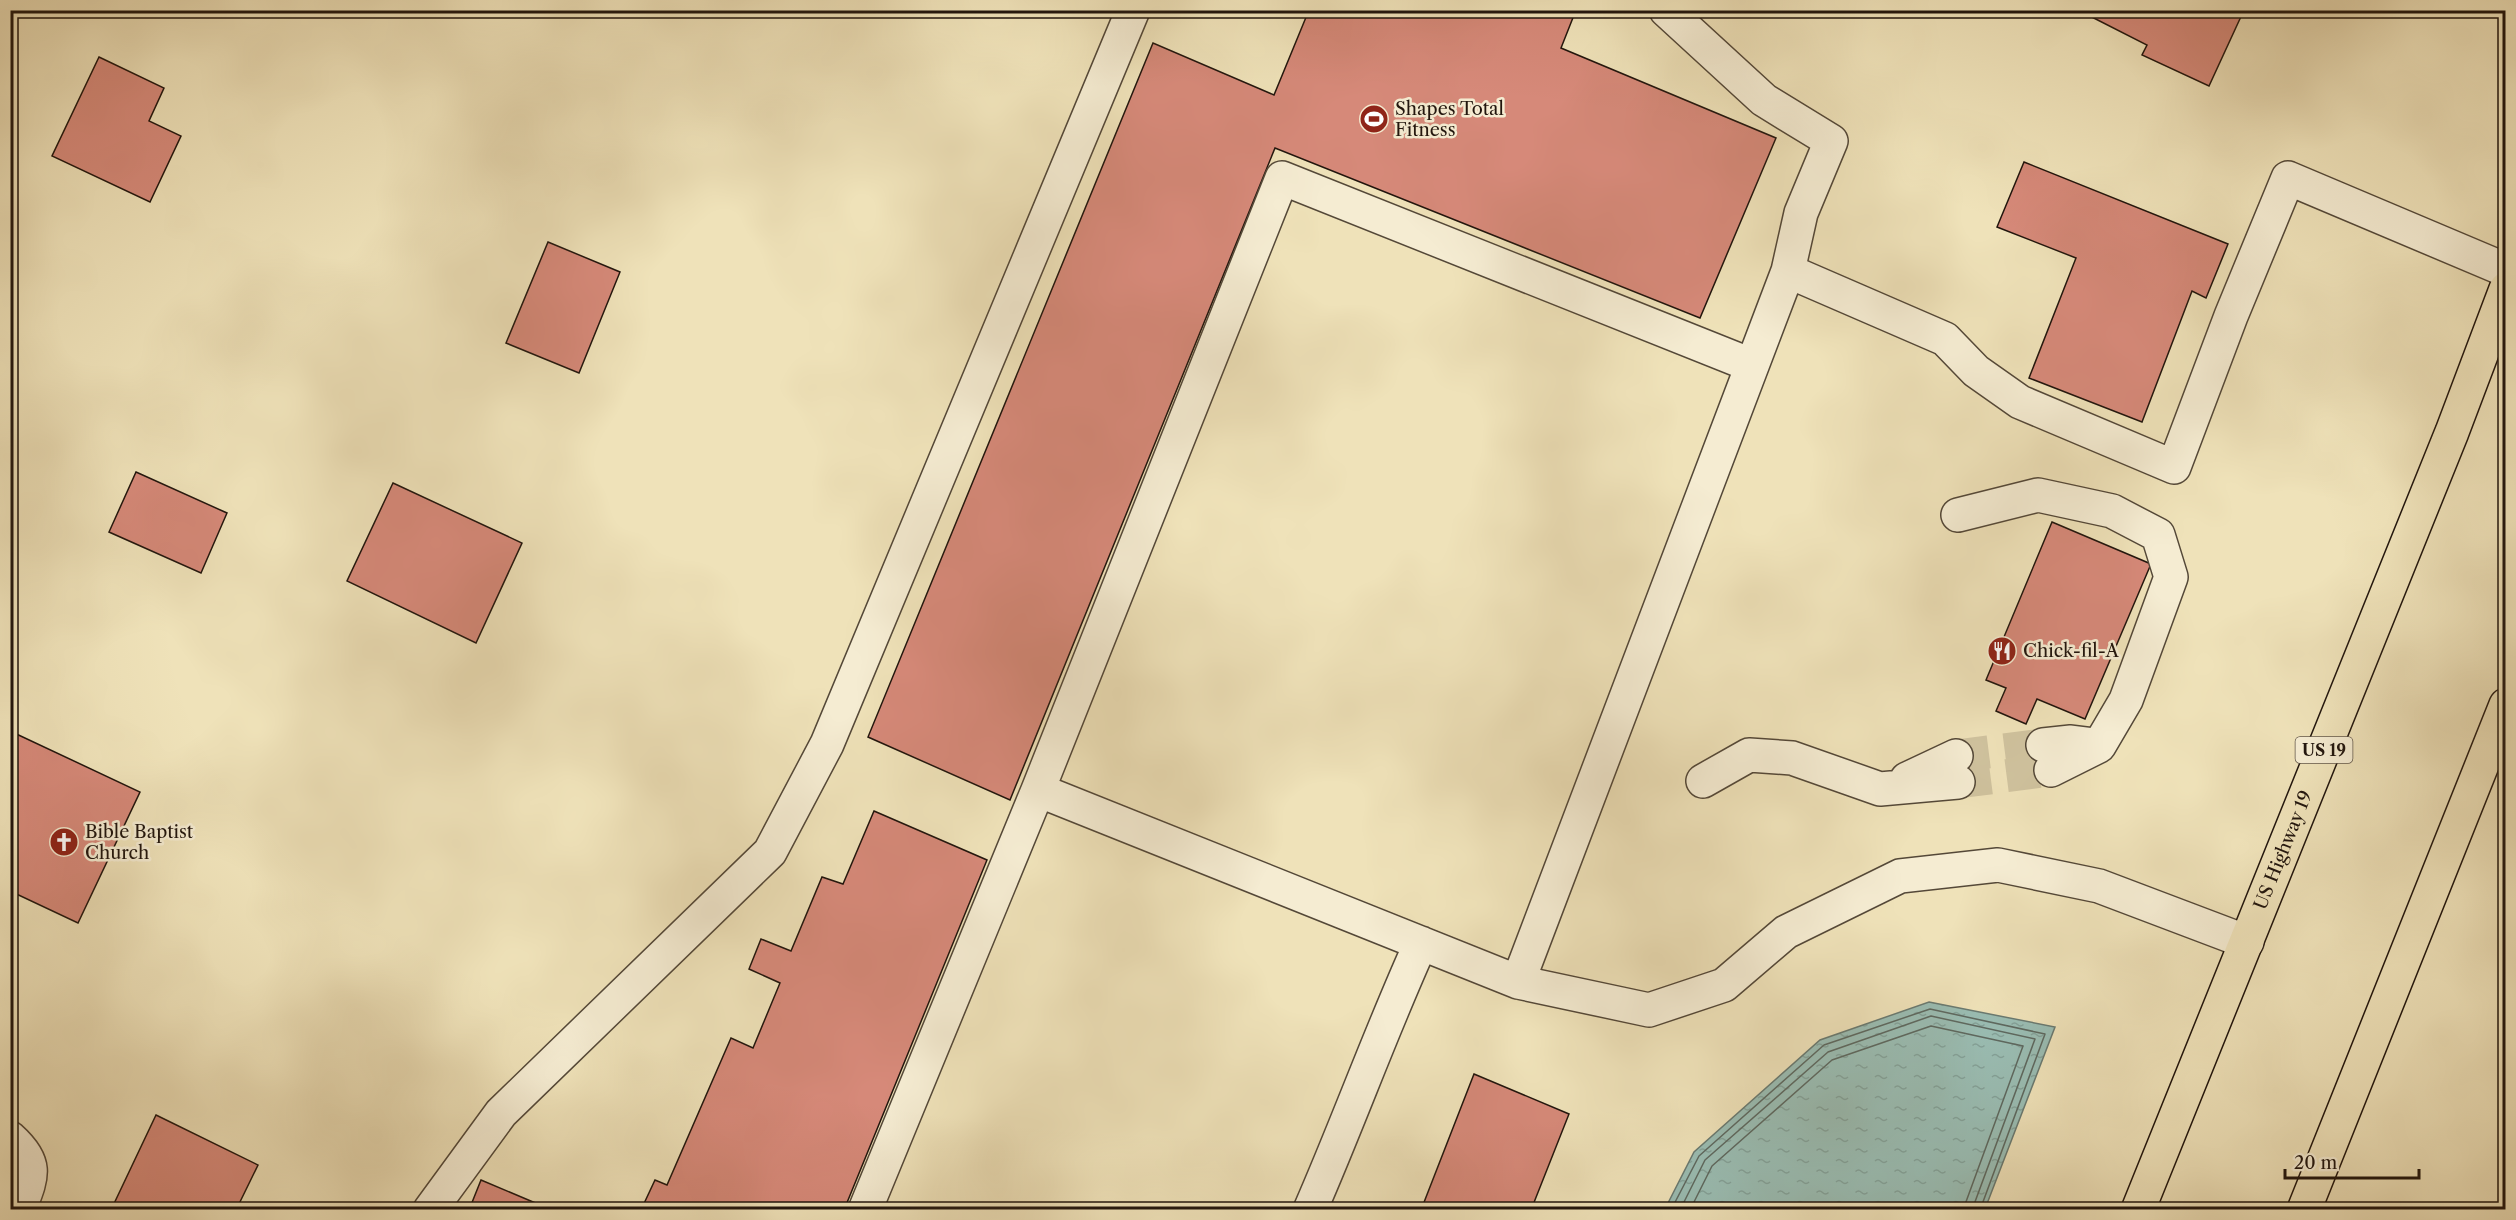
<svg xmlns="http://www.w3.org/2000/svg" width="2516" height="1220" font-family="'Libre Caslon Text',serif">
<style>
.water{fill:url(#water-ripples);stroke:#6a7a71;stroke-width:1.5}
.lines{fill:none;stroke-linecap:round;stroke-linejoin:round}
.shore{stroke:#5e6960;stroke-width:1.5}
.building{fill:#d68979;stroke:#21150d;stroke-width:1.5}
.minor-tunnel{stroke:#d0c39f;stroke-width:33;stroke-dasharray:33 16;stroke-linecap:butt}
.minor-casing{stroke:#544838;stroke-width:36}
.highway-casing{stroke:#21150d;stroke-width:36}
.minor{stroke:#f5ecd2;stroke-width:33}
.highway{stroke:#efe2b9;stroke-width:33}
.labels{text-anchor:middle;stroke-width:5;stroke-linejoin:round;paint-order:stroke}
.shield{fill:#f5ecd2;stroke:#615648;stroke-width:1.5}
.shield-label{font-size:16px;font-weight:bold;fill:#21150d}
.poi-label{font-size:18px;fill:#21150d;stroke:#f5ecd2;text-anchor:start}
.street-label{font-size:18px;fill:#21150d;stroke:#f5ecd2}
</style>
<defs>
<pattern id="water-ripples" width="26" height="14" patternUnits="userSpaceOnUse" patternTransform="scale(1.5)"><rect width="26" height="14" fill="#9abdb3"/><path d="M2 4q2-2 4 0t4 0M15 11q2-2 4 0t4 0" fill="none" stroke="#84a299"/></pattern>
</defs>
<rect width="100%" height="100%" fill="#efe2b9"/>
<filter id="stains"><feTurbulence type="fractalNoise" baseFrequency=".00333" numOctaves="4"/><feColorMatrix values="0 0 0 0 .2 0 0 0 0 .09 0 0 0 0 .02 0 0 0 .5 -.17"/></filter>
<radialGradient id="worn" r=".72"><stop offset=".6" stop-color="#630" stop-opacity="0"/><stop offset="1" stop-color="#630" stop-opacity=".3"/></radialGradient>
<path class="water" d="M1929,1002L2055,1027L1985,1209H1665L1694,1152L1820,1040Z"/>
<g class="lines">
<path class="shore" d="M1671,1210L1699,1156L1824,1045L1930,1009L2045,1034L1980,1210
M1680,1210L1705,1160L1828,1052L1931,1016L2035,1039L1972,1210
M1690,1210L1712,1166L1832,1060L1931,1026L2023,1046L1963,1210"/>
</g>
<path class="building" d="M1309,10H1576L1561,48L1776,138L1700,318L1275,148L1010,800L868,737L1153,43L1274,95Z
M2078,10H2244L2209,86L2142,55L2147,45Z
M99,57L164,88L149,121L181,136L150,202L52,156Z
M2024,162L2228,244L2206,298L2192,291L2142,422L2029,378L2076,258L1997,227Z
M548,242L620,272L579,373L506,343Z
M136,472L227,513L201,573L109,532Z
M393,483L522,543L476,643L347,581Z
M2052,522L2151,564L2085,719L2037,699L2026,724L1996,711L2006,688L1986,680Z
M10,731L140,792L78,923L10,891Z
M874,811L987,860L844,1210H641L655,1180L667,1185L731,1038L753,1048L780,983L749,969L761,939L791,951L822,877L843,884Z
M1474,1074L1569,1114L1531,1210H1421Z
M156,1115L258,1165L236,1210H111Z
M481,1180L552,1210H469Z"/>
<g class="lines">
<path class="minor-tunnel" d="M1956,756L2043,745
M1958,782L2051,770"/>
<g class="minor-casing">
<path id="minor" d="M1666,10L1764,100L1831,141L1801,213L1788,271
M1958,515L2038,495L2112,511L2158,535L2171,577L2126,700L2099,746L2051,770
M2043,745L2071,742L2095,745
M1907,779L1956,756
M1703,781L1749,755L1792,758L1880,789L1958,782
M1038,790L1518,982L1649,1010L1724,985L1786,932L1900,876L1998,865L2099,886L2247,942
M1518,982L1788,271L1945,339L1976,371L2020,402L2174,467L2231,316L2288,178L2506,270
M10,1138C39,1164 32,1176 19,1210
M430,1210L501,1113L770,852L827,744L1133,10
M865,1210L1038,790L1282,178L1751,365
M1310,1210C1349,1121 1381,1031 1421,943"/>
</g>
<g class="highway-casing">
<g id="highway">
<path id="s1" d="M2138,1210L2452,432L2506,289"/>
<path d="M2304,1210L2506,705"/>
</g>
</g>
<use href="#minor" class="minor"/>
<use href="#highway" class="highway"/>
</g>
<defs>
<g id="stadium-disc" transform="scale(1.5)"><circle r="9.5" fill="#8f2418" stroke="#f5ecd2"/><path d="M0-5a6.5 5 0 1 0 0 10a6.5 5 0 1 0 0-10ZM-3.5-1.8h7v3.6h-7Z" fill="#fff"/></g>
<g id="restaurant-disc" transform="scale(1.5)"><circle r="9.5" fill="#8f2418" stroke="#f5ecd2"/><path d="M-5-6h1v4h1v-4h1v4h1v-4h1v5L-1.5 .5V6h-2V.5L-5-1ZM5-6V6H3V1.5H1.5Q1.5-4 5-6Z" fill="#fff"/></g>
<g id="church-disc" transform="scale(1.5)"><circle r="9.5" fill="#8f2418" stroke="#f5ecd2"/><path d="M-1.2-6h2.4v3.5h3.3v2.4h-3.3V6h-2.4V-.1h-3.3v-2.4h3.3Z" fill="#fff"/></g>
</defs>
<g fill-rule="evenodd">
<use href="#stadium-disc" x="1374" y="119"/>
<use href="#restaurant-disc" x="2002" y="651"/>
<use href="#church-disc" x="64" y="842"/>
</g>
<g class="labels">
<rect class="shield" x="2295.5" y="737" width="57" height="26" rx="4.5"/>
<g class="shield-label">
<text x="2324" y="756">US 19</text>
</g>
<g class="poi-label">
<text x="1395" y="115">Shapes Total<tspan x="1395" dy="21">Fitness</tspan></text>
<text x="2023" y="657">Chick-fil-A</text>
<text x="85" y="838">Bible Baptist<tspan x="85" dy="21">Church</tspan></text>
</g>
<g class="street-label">
<text dy="6" stroke="none"><textPath href="#s1" startOffset="388">US Highway 19</textPath></text>
</g>
</g>
<rect width="2516" height="1220" fill="none" stroke="#efe2b9" stroke-width="36"/>
<rect x="12" y="12" width="2492" height="1196" fill="none" stroke="#21150d" stroke-width="3"/>
<rect x="18" y="18" width="2480" height="1184" fill="none" stroke="#21150d" stroke-width="1.5"/>
<path d="M2285 1169v9h134v-9" fill="none" stroke="#21150d" stroke-width="3"/>
<text x="2294" y="1169" font-size="18" fill="#21150d" stroke="#f5ecd2" stroke-width="4.5" paint-order="stroke">20 m</text>
<rect width="100%" height="100%" filter="url(#stains)"/>
<rect width="100%" height="100%" fill="url(#worn)"/>
</svg>
